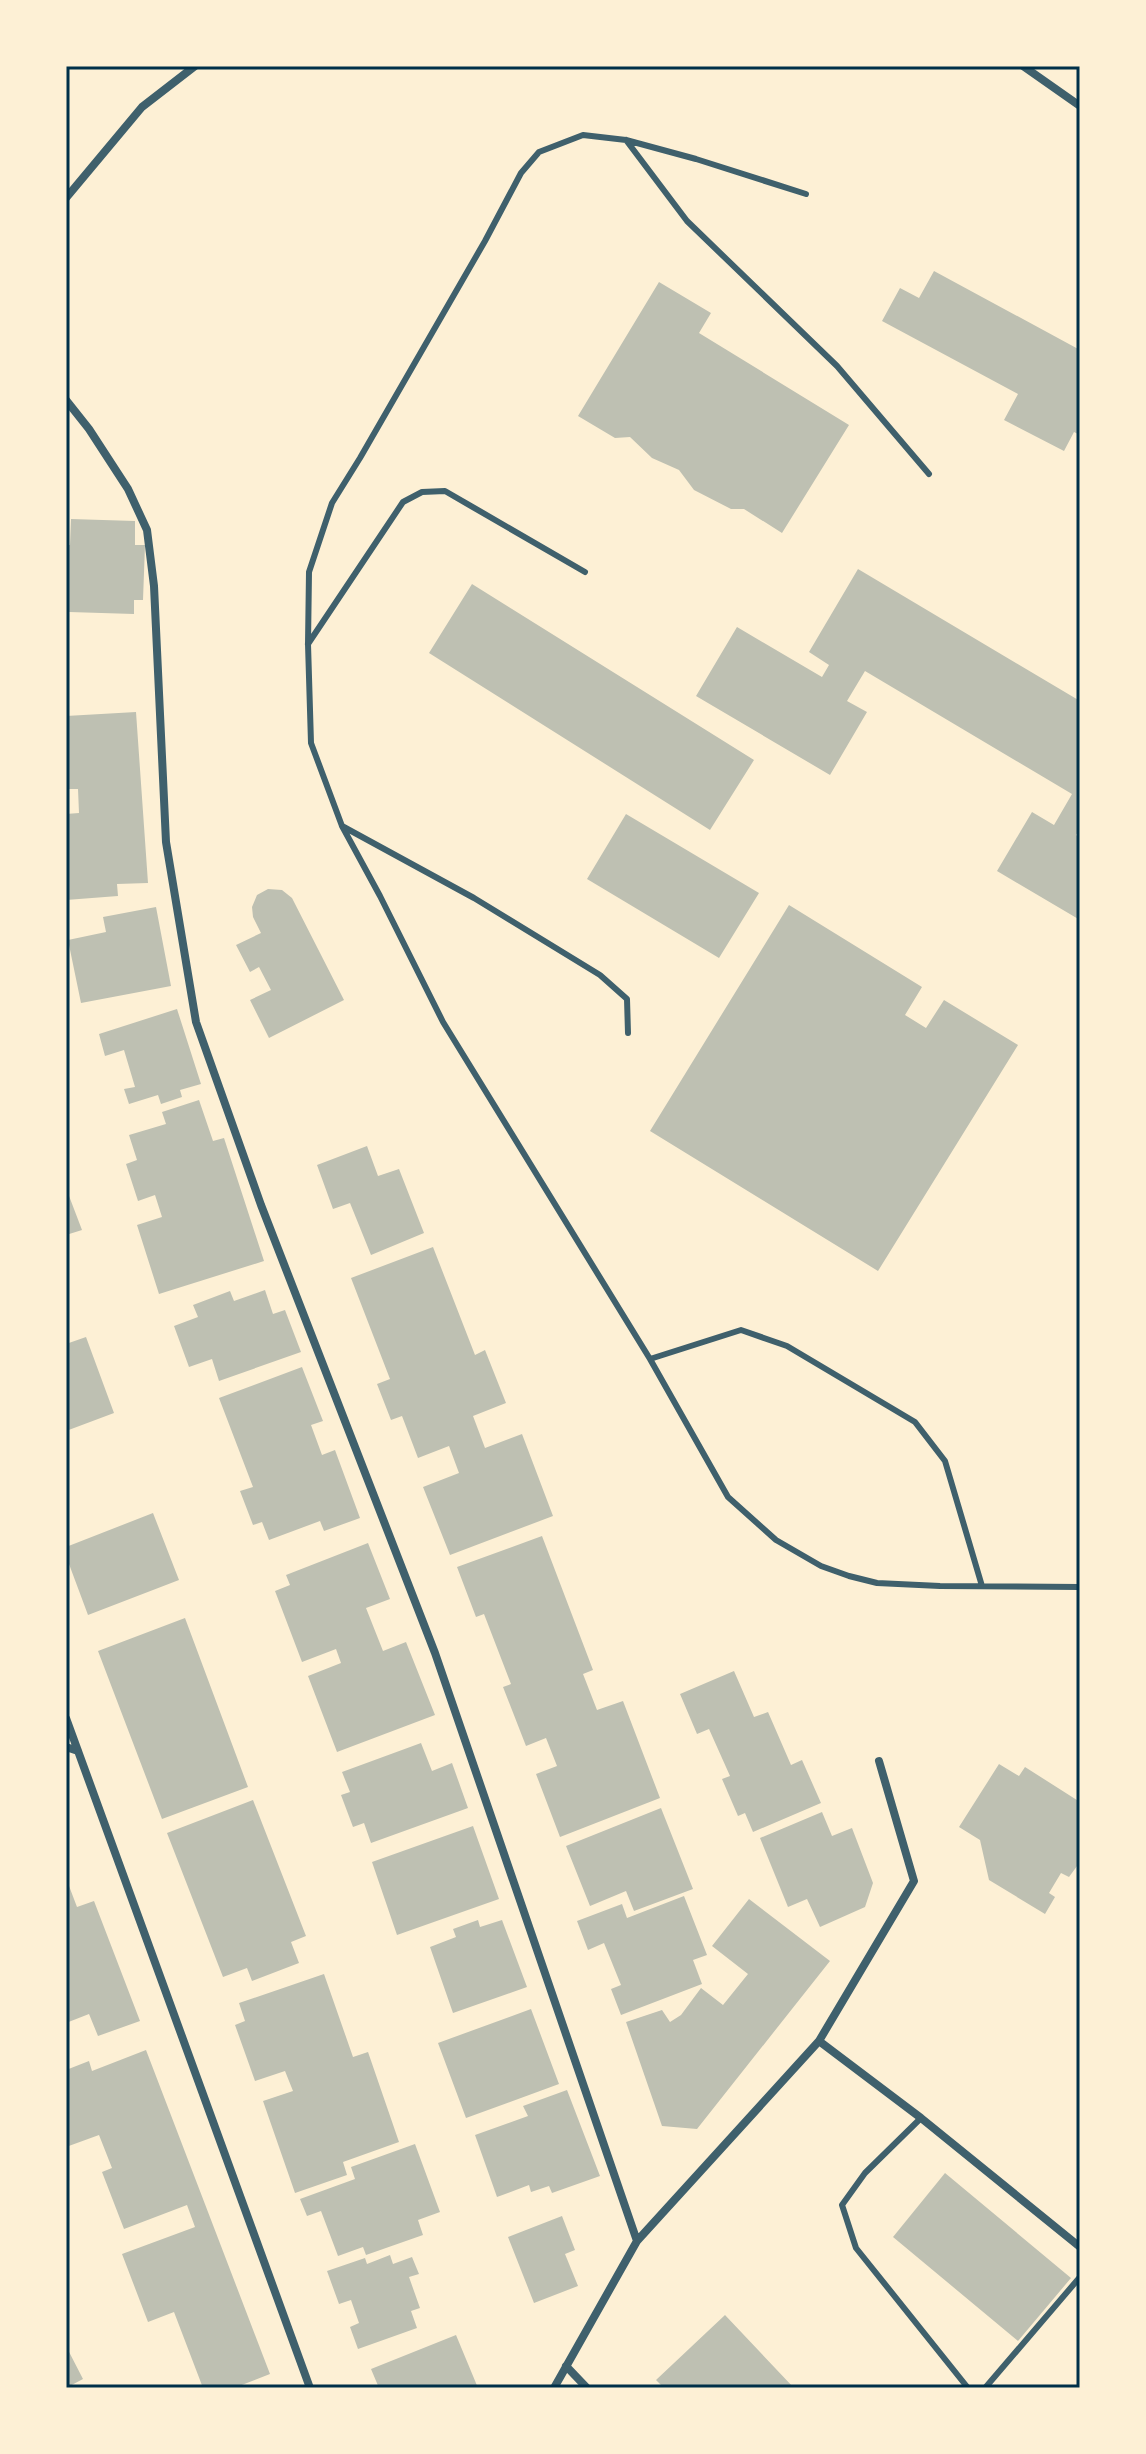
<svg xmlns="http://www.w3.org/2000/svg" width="1146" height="2454" font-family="Figtree,sans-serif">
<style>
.building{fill:#bec0b2}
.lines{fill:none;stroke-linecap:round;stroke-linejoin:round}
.service{stroke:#3f606c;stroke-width:6}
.minor{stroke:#3f606c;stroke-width:8}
.neatline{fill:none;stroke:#003049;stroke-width:3}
</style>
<rect width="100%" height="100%" fill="#fdf0d5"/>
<path class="building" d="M934,271L1080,350V435L1074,432L1064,451L1004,420L1018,394L882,321L900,288L919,298Z
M659,282L711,313L699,333L849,425L782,533L744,509H731L694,490L679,470L652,458L630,437L615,438L578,416Z
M71,519L135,521V545H145L143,600H134V614L69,612V595H66V545H70Z
M858,569L1080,701V829L1076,835L1080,838V920L997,871L1032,812L1054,825L1072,794L865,671L847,701L867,712L830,775L696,696L737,627L822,677L829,665L809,652Z
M472,584L754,760L710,830L429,653Z
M136,712L148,883L117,884L118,896L66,900V814L79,813L78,789H66V716Z
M626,814L759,893L719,958L587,879Z
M268,889L282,890L292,898L344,1000L269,1038L250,1000L271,990L259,967L250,972L236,945L261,933L253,917L252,907L257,895Z
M789,905L922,987L905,1015L926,1028L944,1000L1018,1045L878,1271L650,1131Z
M156,907L171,986L81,1003L68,940L106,932L103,917Z
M177,1009L201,1084L180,1090L182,1097L161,1104L158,1095L129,1104L124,1089L135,1087L124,1050L105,1056L99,1034Z
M199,1100L213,1141L224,1138L264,1261L159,1294L137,1225L162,1217L155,1195L138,1201L126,1164L137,1160L129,1135L166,1124L162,1112Z
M367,1146L378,1176L399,1169L424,1233L371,1255L350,1203L333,1209L317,1165Z
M66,1188L82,1230L66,1235Z
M433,1247L475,1355L485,1350L506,1403L473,1416L485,1448L522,1434L553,1516L450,1555L423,1487L459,1473L449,1446L418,1458L402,1416L391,1420L377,1384L390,1379L351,1278Z
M265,1290L273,1314L285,1310L301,1352L219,1381L212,1359L189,1367L174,1326L198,1317L193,1305L230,1291L234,1301Z
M86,1337L114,1413L66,1431V1344Z
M302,1367L323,1421L311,1425L322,1455L335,1450L360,1518L324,1531L320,1521L269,1540L262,1522L253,1525L240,1491L253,1487L219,1398Z
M153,1513L179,1580L88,1615L66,1556V1547Z
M542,1536L593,1670L583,1674L597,1710L623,1701L660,1798L560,1837L536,1774L557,1766L546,1738L526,1746L503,1687L511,1684L484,1614L476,1617L457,1567Z
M368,1543L390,1599L366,1608L383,1651L406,1642L435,1715L337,1752L308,1676L341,1663L336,1649L302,1662L275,1591L290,1585L286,1575Z
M185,1618L248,1787L162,1819L98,1651Z
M734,1671L754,1717L768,1712L791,1765L802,1760L821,1803L753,1832L745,1813L738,1816L722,1779L730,1776L709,1729L697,1734L680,1694Z
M421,1743L432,1771L452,1763L468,1808L371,1843L364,1823L353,1827L341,1795L350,1792L342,1772Z
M999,1764L1019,1776L1025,1767L1080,1802V1862L1069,1877L1061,1873L1049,1893L1055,1897L1045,1914L989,1880L980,1840L959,1827Z
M253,1800L306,1936L291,1942L299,1963L252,1981L247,1968L223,1977L167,1833Z
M661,1808L693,1889L634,1911L626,1891L590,1906L566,1846Z
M822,1812L832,1836L852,1828L873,1883L865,1907L820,1927L807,1899L788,1907L760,1838Z
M473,1826L499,1899L397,1935L372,1862Z
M66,1878L77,1907L94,1901L140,2021L98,2036L89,2014L66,2023Z
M684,1896L707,1955L693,1960L702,1984L621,2015L611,1989L621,1985L604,1943L588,1950L577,1921L622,1904L627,1918Z
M749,1899L830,1961L697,2129L662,2126L626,2022L662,2010L670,2022L681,2015L701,1988L723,2005L748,1974L712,1946Z
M478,1920L480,1927L502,1920L527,1987L453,2013L430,1947L456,1937L453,1929Z
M324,1974L353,2057L368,2052L399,2142L343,2162L347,2175L295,2193L263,2101L293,2091L285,2071L255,2081L235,2025L245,2021L239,2003Z
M531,2009L559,2084L466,2118L438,2043Z
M146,2050L270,2374L234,2388H203L174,2312L148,2322L122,2254L195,2227L187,2205L124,2229L102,2172L112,2168L99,2135L66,2147V2070L89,2061L92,2071Z
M567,2090L600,2176L552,2193L549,2186L531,2192L529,2185L497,2197L475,2135L528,2116L523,2106Z
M415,2144L440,2212L418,2220L423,2235L366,2255L363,2247L338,2256L321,2211L307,2216L300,2199L355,2179L351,2167Z
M945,2173L1071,2278L1018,2341L893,2237Z
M562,2216L575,2250L565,2254L578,2286L534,2303L508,2237Z
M390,2255L393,2264L412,2257L419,2274L409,2277L420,2308L411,2311L417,2328L358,2349L350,2327L359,2323L351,2300L339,2304L327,2271L365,2258L367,2264Z
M725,2315L794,2388H664L656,2380Z
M456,2335L478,2388H379L371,2369Z
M66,2346L83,2379L66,2388Z"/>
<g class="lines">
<path class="service" d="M626,140L687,221L837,366L929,474
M806,194L696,159L626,140L583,135L539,152L521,173L485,241L360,458L332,503L309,572L308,644L311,743L342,826L380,896L443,1022L650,1359L728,1497L776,1540L821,1566L849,1576L877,1583L940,1586L1080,1587
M308,644L403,502L422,492L445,491L585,572
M342,826L474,898L600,975L627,999L628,1033
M650,1359L741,1330L787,1346L915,1422L945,1461L982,1586
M921,2118L865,2173L842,2205L856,2248L968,2388
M985,2388L1080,2277"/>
<path class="minor" d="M1023,66L1080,106
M66,198L142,107L195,66
M66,400L89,429L128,489L147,530L154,586L166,842L196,1022L261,1205L435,1653L637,2241L554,2388
M66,1718L310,2388
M66,1747L78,1751
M819,2041L921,2118L1080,2247
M637,2241L819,2041L914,1881L879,1761
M566,2366L587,2388"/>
</g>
<rect width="1146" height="2454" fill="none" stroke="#fdf0d5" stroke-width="136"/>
<rect x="68" y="68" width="1010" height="2318" class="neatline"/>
</svg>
